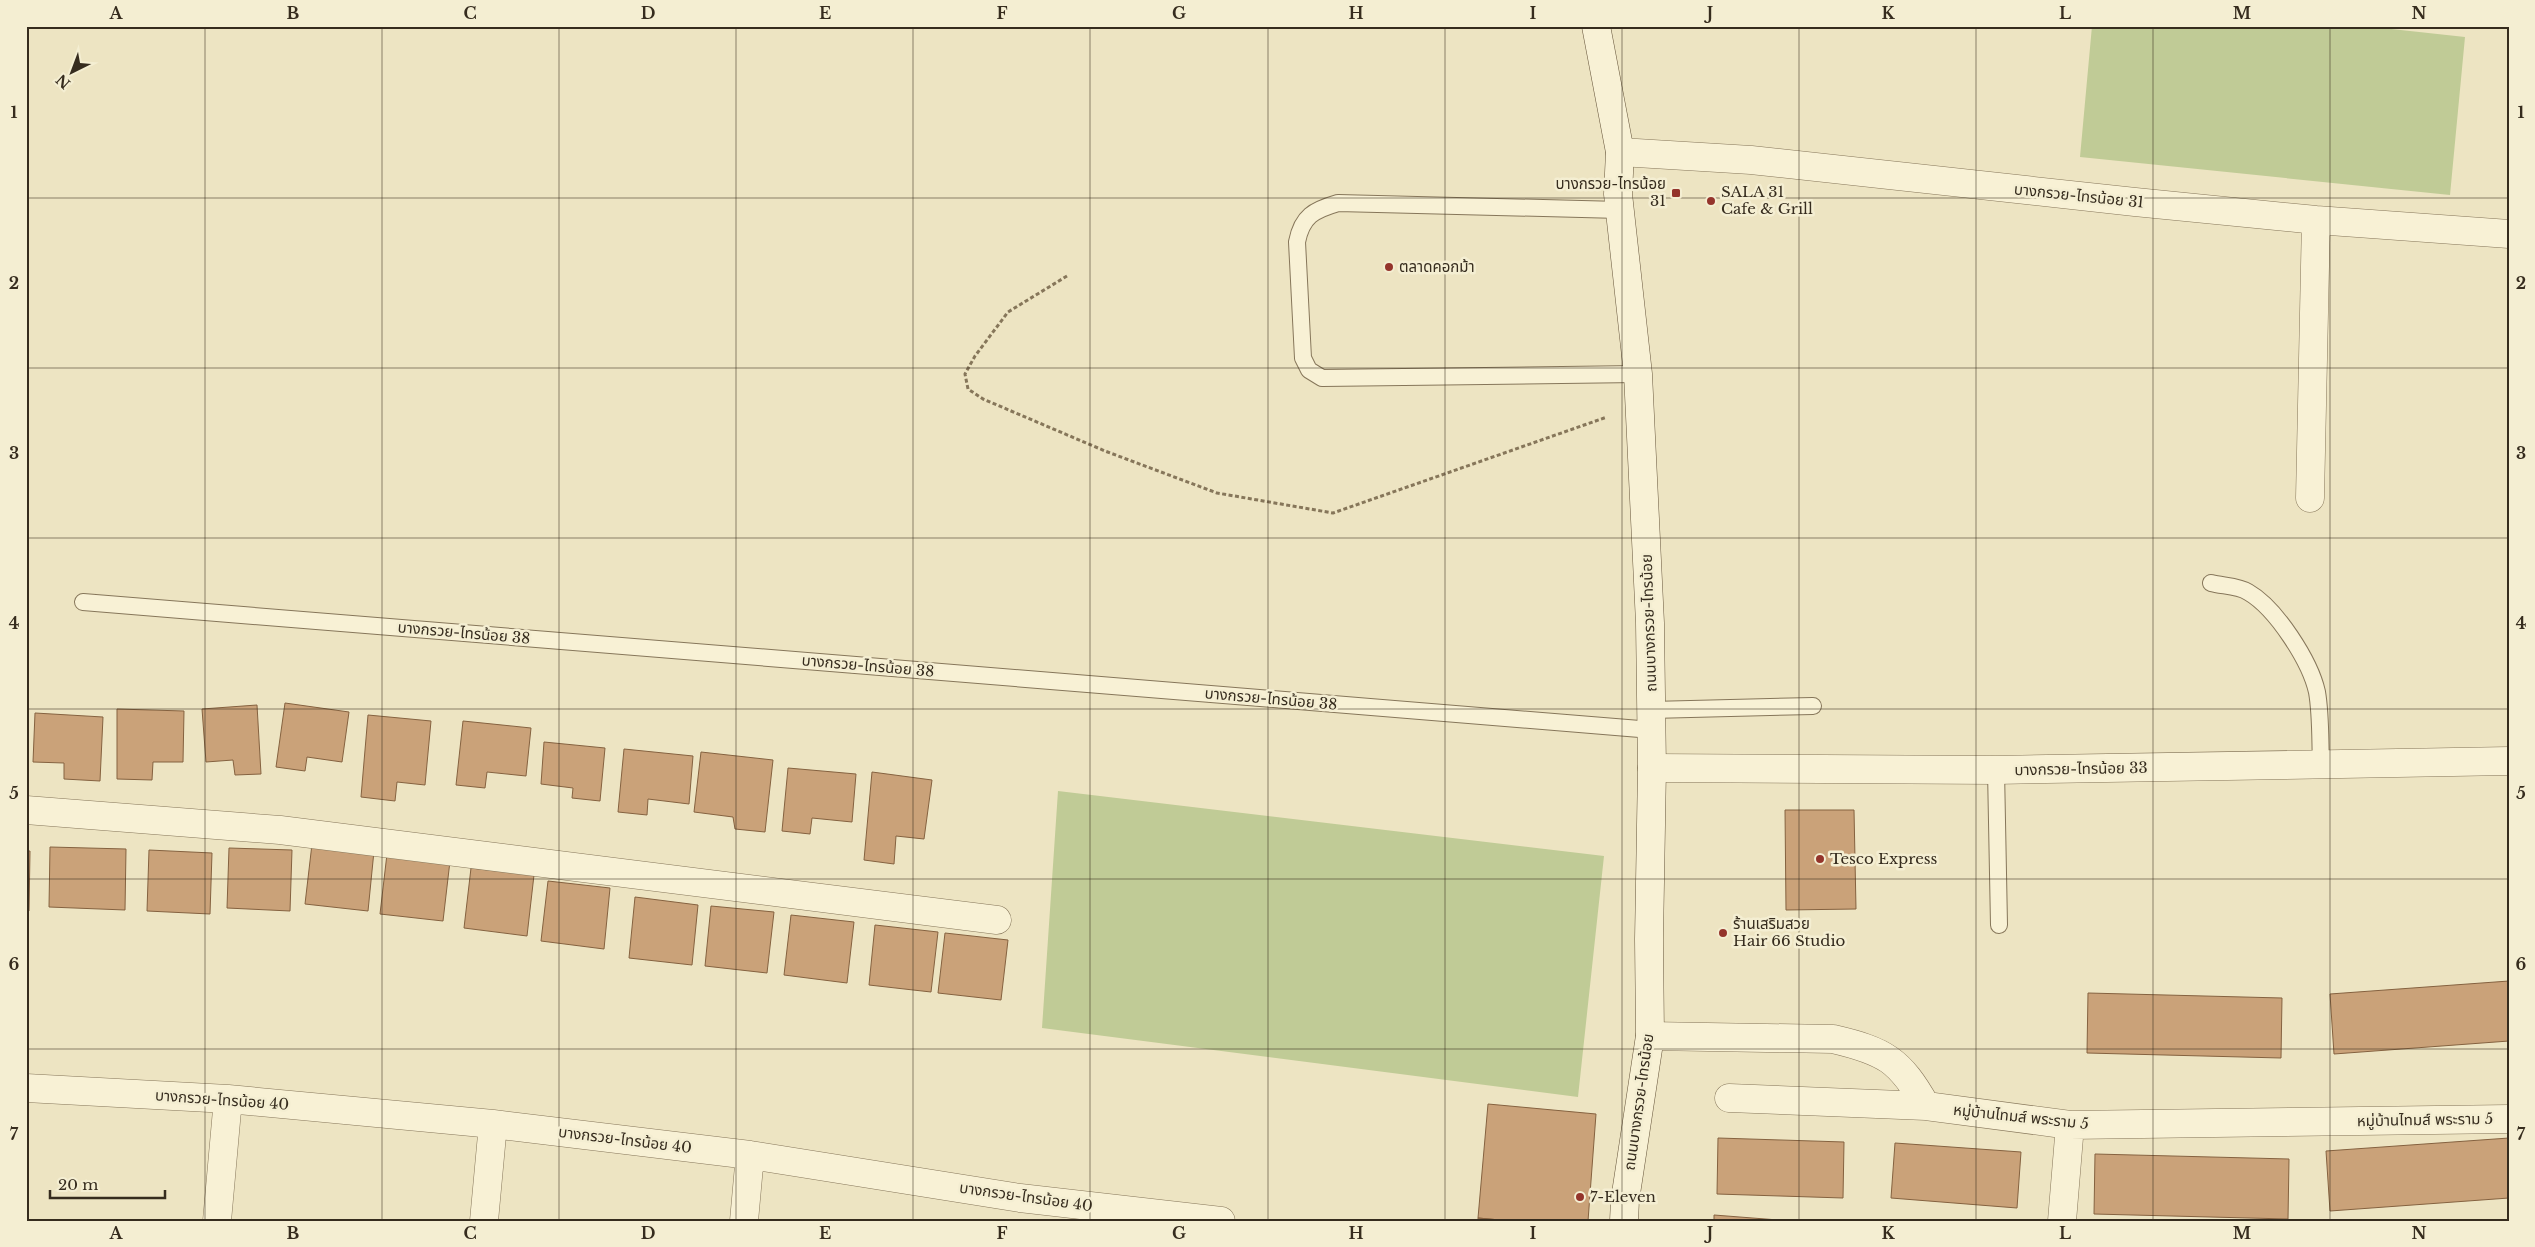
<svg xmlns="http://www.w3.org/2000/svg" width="2535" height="1247" font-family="'Libre Baskerville','Noto Sans Thai',serif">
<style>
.green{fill:#c0cb96}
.building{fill:#caa279;stroke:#856240}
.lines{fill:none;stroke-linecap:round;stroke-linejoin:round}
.service-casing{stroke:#86765a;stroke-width:18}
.minor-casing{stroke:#86765a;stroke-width:29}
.secondary-casing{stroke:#68573d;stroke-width:29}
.path{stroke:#86765a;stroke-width:3;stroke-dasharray:4 2.5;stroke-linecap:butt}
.service{stroke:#f8f1d5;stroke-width:16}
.minor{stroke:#f8f1d5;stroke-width:28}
.secondary{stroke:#f8f1d5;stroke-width:28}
.grid{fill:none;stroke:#362c1e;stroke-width:1;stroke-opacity:0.55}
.poi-dot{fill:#94342b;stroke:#f4eed2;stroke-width:2}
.labels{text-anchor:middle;stroke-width:5;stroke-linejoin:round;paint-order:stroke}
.poi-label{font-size:15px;fill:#362c1e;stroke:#f4eed2;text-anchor:start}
.street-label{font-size:15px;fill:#362c1e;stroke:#f4eed2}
.neatline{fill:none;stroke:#362c1e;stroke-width:2}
.grid-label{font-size:16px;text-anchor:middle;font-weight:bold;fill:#362c1e}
</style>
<rect width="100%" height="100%" fill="#ede4c2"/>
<path class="green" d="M2092,26H2364L2465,37L2450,195L2080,157Z
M1058,791L1604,856L1578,1097L1042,1028Z"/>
<path class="building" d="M285,703L349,712L342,762L307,757L305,771L276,767Z
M257,705L261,774L235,775L233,760L206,762L202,709Z
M117,709L184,711L183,762H153L152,780L117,779Z
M35,713L103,717L100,781L64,779V763L33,762Z
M368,715L431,721L425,785L397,782L395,801L361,797Z
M463,721L531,728L526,776L487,772L485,788L456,785Z
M544,742L605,748L600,801L572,798L573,788L541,784Z
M624,749L693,756L689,804L648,799L647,815L618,812Z
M701,752L773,760L765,832L735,829L733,817L694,812Z
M788,768L856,774L852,822L812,818L810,834L782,831Z
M872,772L932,780L924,839L896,836L894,864L864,860Z
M1785,810H1854L1856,909L1786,910Z
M312,844L374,851L368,911L305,904Z
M50,847L126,849L125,910L49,907Z
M229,848L292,850L290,911L227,908Z
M149,850L212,853L210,914L147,911Z
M26,851H30L29,911H26Z
M387,854L450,861L443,921L380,914Z
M471,868L534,875L527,936L464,928Z
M548,881L610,888L604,949L541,941Z
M635,897L698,905L692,965L629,958Z
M711,906L774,912L767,973L705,966Z
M791,915L854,922L847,983L784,975Z
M875,925L938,932L931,992L869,985Z
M945,933L1008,940L1001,1000L938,993Z
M2509,981V1041L2334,1054L2330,994Z
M2088,993L2282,998L2281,1058L2087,1053Z
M1488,1104L1596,1114L1588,1221H1511L1478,1218Z
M1718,1138L1844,1142L1843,1198L1717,1194Z
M2509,1138V1198L2330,1211L2326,1151Z
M1895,1143L2021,1152L2017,1208L1891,1198Z
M2095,1154L2289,1159L2288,1219L2094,1214Z
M1714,1215L1791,1221H1714Z
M1478,1218L1511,1221H1478Z"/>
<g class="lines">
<g class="service-casing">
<path id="service" d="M1620,210L1338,203C1314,210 1302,216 1297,242L1303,358L1309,370L1322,378L1638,374
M2211,583C2222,586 2239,586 2248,592C2276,608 2310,661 2317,692C2321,715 2320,741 2321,765
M83,602L1652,730
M1651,710L1813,706
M1996,770L1999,925"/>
</g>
<g class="minor-casing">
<path id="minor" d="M1620,152L1751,160L2135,202L2316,220L2509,234
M2310,498L2316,220
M1652,768L1996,770L2509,761
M26,810L280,830L997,920
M1650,1036L1833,1039C1885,1051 1900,1060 1926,1106L2070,1125L2509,1119
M26,1088L228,1099L493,1124L750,1155L1020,1198L1221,1221
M1729,1098L1926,1106
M217,1221L228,1099
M484,1221L493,1124
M744,1221L750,1155
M2062,1221L2070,1125"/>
</g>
<g class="secondary-casing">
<path id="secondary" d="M1596,26L1620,152L1618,194L1638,374L1650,623L1652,768L1649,939L1650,1036L1625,1200L1624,1221"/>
</g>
<path class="path" d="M1067,276L1008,312L975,356L965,374L968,389L983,399L1105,451L1217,493L1333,513L1607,417"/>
<use href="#service" class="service"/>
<use href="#minor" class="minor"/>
<use href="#secondary" class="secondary"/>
</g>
<path class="grid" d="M205,26V1221M382,26V1221M559,26V1221M736,26V1221M913,26V1221M1090,26V1221M1268,26V1221M1445,26V1221M1622,26V1221M1799,26V1221M1976,26V1221M2153,26V1221M2330,26V1221M26,198H2509M26,368H2509M26,538H2509M26,709H2509M26,879H2509M26,1049H2509"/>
<g class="poi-dot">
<rect x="1671" y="188" width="10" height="10" rx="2.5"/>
<circle cx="1711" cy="201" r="5"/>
<circle cx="1389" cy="267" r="5"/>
<circle cx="1820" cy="859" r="5"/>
<circle cx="1723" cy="933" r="5"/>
<circle cx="1580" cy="1197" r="5"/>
</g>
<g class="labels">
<g class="poi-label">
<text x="1666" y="189" text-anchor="end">บางกรวย-ไทรน้อย<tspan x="1666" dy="17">31</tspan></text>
<text x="1721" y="197">SALA 31<tspan x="1721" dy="17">Cafe &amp; Grill</tspan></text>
<text x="1399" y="272">ตลาดคอกม้า</text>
<text x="1830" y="864">Tesco Express</text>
<text x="1733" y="929">ร้านเสริมสวย<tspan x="1733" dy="17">Hair 66 Studio</tspan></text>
<text x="1590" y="1202">7-Eleven</text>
</g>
<g class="street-label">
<text transform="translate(2079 196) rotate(6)" y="5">บางกรวย-ไทรน้อย 31</text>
<text transform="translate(1649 623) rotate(-92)" y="5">ถนนบางกรวย-ไทรน้อย</text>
<text transform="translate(464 633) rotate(5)" y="5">บางกรวย-ไทรน้อย 38</text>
<text transform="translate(868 666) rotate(5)" y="5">บางกรวย-ไทรน้อย 38</text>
<text transform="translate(1271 699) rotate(5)" y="5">บางกรวย-ไทรน้อย 38</text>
<text transform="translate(2081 769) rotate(-1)" y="5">บางกรวย-ไทรน้อย 33</text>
<text transform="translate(222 1100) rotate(4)" y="5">บางกรวย-ไทรน้อย 40</text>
<text transform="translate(1639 1102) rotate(-82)" y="5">ถนนบางกรวย-ไทรน้อย</text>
<text transform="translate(2021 1117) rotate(6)" y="5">หมู่บ้านไทมส์ พระราม 5</text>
<text transform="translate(2425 1120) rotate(-1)" y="5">หมู่บ้านไทมส์ พระราม 5</text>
<text transform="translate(625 1140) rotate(7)" y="5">บางกรวย-ไทรน้อย 40</text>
<text transform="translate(1026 1197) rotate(8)" y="5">บางกรวย-ไทรน้อย 40</text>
</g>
</g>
<rect width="2535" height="1247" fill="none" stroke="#f4eed2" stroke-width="55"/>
<g transform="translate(72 72) rotate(222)" stroke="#f4eed2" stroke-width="4" paint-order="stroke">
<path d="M0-4L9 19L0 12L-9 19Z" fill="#362c1e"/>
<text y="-8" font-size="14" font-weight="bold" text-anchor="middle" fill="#362c1e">N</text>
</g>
<path d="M50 1190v8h115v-8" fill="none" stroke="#362c1e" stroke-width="2.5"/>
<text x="58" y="1190" font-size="15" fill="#362c1e" stroke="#f4eed2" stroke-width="4" paint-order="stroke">20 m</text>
<rect x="28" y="28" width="2480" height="1192" class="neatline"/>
<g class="grid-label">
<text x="116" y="19">A</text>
<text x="293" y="19">B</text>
<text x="470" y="19">C</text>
<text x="648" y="19">D</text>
<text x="825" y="19">E</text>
<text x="1002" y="19">F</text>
<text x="1179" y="19">G</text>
<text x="1356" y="19">H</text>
<text x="1533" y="19">I</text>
<text x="1710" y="19">J</text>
<text x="1888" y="19">K</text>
<text x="2065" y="19">L</text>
<text x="2242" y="19">M</text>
<text x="2419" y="19">N</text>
<text x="14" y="118">1</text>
<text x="2521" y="118">1</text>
<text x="14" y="289">2</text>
<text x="2521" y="289">2</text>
<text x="14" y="459">3</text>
<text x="2521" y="459">3</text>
<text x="14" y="629">4</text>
<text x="2521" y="629">4</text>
<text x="14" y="799">5</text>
<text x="2521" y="799">5</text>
<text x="14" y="970">6</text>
<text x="2521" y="970">6</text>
<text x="14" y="1140">7</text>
<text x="2521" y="1140">7</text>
<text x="116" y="1239">A</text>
<text x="293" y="1239">B</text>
<text x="470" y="1239">C</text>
<text x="648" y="1239">D</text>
<text x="825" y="1239">E</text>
<text x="1002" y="1239">F</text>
<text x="1179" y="1239">G</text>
<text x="1356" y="1239">H</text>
<text x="1533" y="1239">I</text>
<text x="1710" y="1239">J</text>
<text x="1888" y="1239">K</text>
<text x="2065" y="1239">L</text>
<text x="2242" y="1239">M</text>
<text x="2419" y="1239">N</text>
</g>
</svg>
